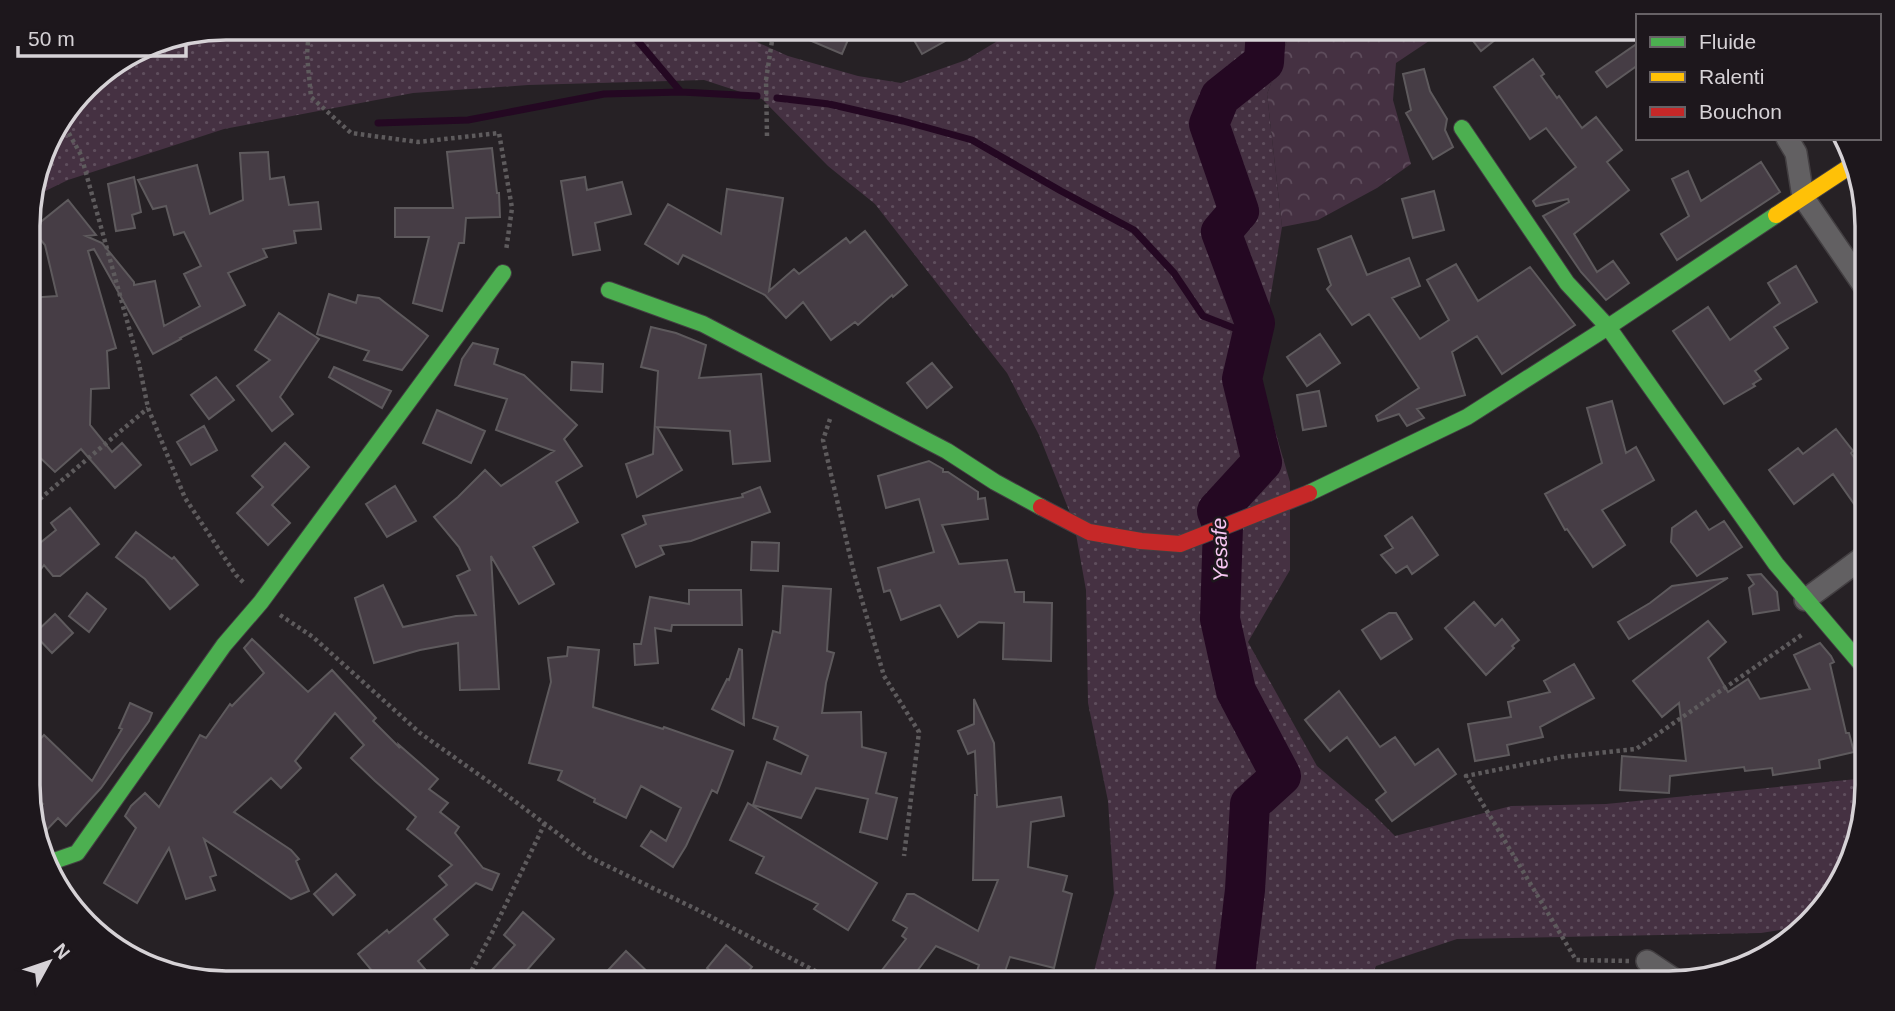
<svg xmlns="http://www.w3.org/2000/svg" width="1895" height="1011" font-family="Arial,sans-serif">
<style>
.grass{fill:url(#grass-dots)}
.forest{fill:url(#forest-crowns)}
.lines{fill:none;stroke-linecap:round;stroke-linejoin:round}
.stream{stroke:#240822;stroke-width:7}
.river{stroke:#240822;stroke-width:40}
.building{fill:#463d45;stroke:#5e5a5d;stroke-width:2}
.street-casing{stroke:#433f42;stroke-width:24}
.fast-casing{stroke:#433f42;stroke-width:18}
.slow-casing{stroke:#433f42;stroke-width:18}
.jam-casing{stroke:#433f42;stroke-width:18}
.path{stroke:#5e5b5d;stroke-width:4.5;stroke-dasharray:3.5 3.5;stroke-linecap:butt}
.street{stroke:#626062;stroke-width:21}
.fast{stroke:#4caf50;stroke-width:16}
.slow{stroke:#ffc107;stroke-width:16}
.jam{stroke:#c62828;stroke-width:16}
.labels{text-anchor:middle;stroke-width:5;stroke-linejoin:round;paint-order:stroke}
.water-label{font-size:21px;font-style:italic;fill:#f9c8f3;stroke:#1d171c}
.rim{fill:none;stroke:#d6d2d6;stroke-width:3.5}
</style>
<defs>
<pattern id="grass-dots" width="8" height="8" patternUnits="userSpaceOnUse" patternTransform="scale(1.75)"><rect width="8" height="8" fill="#453142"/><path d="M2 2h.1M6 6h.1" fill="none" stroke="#5f4e5d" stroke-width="1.8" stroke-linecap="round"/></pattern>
<pattern id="forest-crowns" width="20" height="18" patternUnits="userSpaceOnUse" patternTransform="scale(1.75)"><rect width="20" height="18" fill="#453142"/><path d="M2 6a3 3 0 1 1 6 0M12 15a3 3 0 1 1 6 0" fill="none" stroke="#5f4e5d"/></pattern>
</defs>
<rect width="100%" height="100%" fill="#262125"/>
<path class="grass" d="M226,28H726L788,56L858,76L901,83L966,60L1009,34L1010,28H1292L1267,94L1282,227L1258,372L1290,482V570L1248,642L1317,766L1369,810L1395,836L1511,806L1606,804L1867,778V785L1846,873L1798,927L1761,933L1457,939L1376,966L1369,983H1091L1114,894L1108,801L1088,703L1086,590L1074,523L1039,435L1007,373L875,204L828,166L762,99L704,80L528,85L413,93L224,129L68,180L33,197L49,138L95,77L151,43Z"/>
<path class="forest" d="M1292,28H1426L1429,41L1396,63L1393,100L1411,164L1377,188L1318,220L1282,227L1267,94Z"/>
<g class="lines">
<path class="stream" d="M627,28L681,92
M777,98L829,104L903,121L972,140L1061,191L1134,230L1174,273L1203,316L1252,335
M378,123L468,120L604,94L681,92L757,96"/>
<path class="river" d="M1234,983L1245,890L1250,804L1281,776L1236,691L1220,619L1223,526L1217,511L1262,462L1242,379L1255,323L1221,232L1239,211L1209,124L1220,97L1264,62L1266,28"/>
</g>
<path class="building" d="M781,28H853L842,54Z
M907,28H938L945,41L922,54Z
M1463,28H1510L1481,51Z
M1638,43V65L1607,87L1596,72Z
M1533,59L1544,74L1541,76L1557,98L1559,96L1582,128L1596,117L1622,150L1607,162L1629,190L1574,234L1597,272L1613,261L1629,283L1606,300L1581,272L1543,216L1569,202L1568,199L1536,206L1533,201L1576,167L1546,128L1530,139L1494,87Z
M1424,69L1430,91L1447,119L1445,130L1453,147L1433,159L1406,113L1411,110L1403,74Z
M492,148L497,193H499L500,217L466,218L464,243H459L442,311L413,303L429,237H395V208H453L447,152Z
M268,152L270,179L284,177L289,205L318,202L321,229L294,231L296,243L263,249L267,257L228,273L245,305L180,338L181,339L153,354L94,249L88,251L116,348L107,351L109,388L91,389L90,425L112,452L122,443L141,465L115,488L81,449L55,472L29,447V298L57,296L45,245L32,229L68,200L96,235L86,236L102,243L134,282V285L155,281L164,326L200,306L184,274L201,266L184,232L174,235L166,206L153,209L138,180L197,165L210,214L243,200L240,153Z
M1761,162L1780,192L1677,260L1661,234L1689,216L1672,179L1688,171L1701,201Z
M134,177L141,212L132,215L135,228L116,231L108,184Z
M585,177L587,190L622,182L631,214L595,223L600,250L573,255L561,181Z
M727,189L783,198L769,291L794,269L799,274L846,238L850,243L865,231L907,285L893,297L892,295L858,325L855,322L831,340L803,302L786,318L765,295L683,255L678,264L645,244L668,204L721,234Z
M1434,191L1444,230L1413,238L1402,199Z
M1351,236L1367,275L1409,258L1420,286L1392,298L1420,339L1449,320L1427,280L1456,264L1478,301L1530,267L1575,325L1502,374L1477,336L1452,352L1465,395L1417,409L1424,418L1407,426L1399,414L1378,421L1376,416L1419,388L1369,314L1352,325L1327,289L1331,285L1318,249Z
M1796,266L1817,302L1774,327L1788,348L1755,371L1761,379L1753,384L1755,386L1724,404L1673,331L1708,307L1730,340L1780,303L1768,283Z
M329,294L356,303L358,295L379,298L428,336L402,370L364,360L369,351L317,334Z
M279,313L319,339L280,397L293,414L272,431L237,386L270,360L255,350Z
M651,327L676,333L706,345L699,378L761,374L770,461L733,464L730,431L657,427L682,470L637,497L626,464L653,454L658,371L641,367Z
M1320,334L1340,363L1307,386L1287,357Z
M473,343L498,349L494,364L524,375L577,425L564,439L582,466L556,482L578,522L533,547L554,584L519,604L491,556L499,689L460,690L458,643L420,650L374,663L355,598L383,585L403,627L456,616L476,615L457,576L470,570L459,547L434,517L458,497L485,470L501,486L554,451L496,430L507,399L455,385L462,359Z
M572,362L603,364L602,392L571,390Z
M932,363L952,387L927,408L907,383Z
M334,367L391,391L382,408L329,377Z
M216,377L234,400L209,419L191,395Z
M1319,391L1326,426L1303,430L1297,395Z
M1612,401L1626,453L1636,447L1654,480L1602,510L1625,545L1593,567L1567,529L1565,530L1545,494L1602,463L1587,408Z
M437,410L485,431L471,463L423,443Z
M204,426L217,450L191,465L177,442Z
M1836,429L1853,451L1851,453L1866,474V521L1833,474L1794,504L1769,470L1798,448L1803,454Z
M285,443L309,467L272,505L290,523L268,545L237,513L263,487L252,476Z
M929,461L943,469V472H948L978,492V499L985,498L988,519L942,525L959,564L1007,560L1015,592H1024V602L1052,603L1051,661L1003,659L1004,623L979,622L958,637L940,605L901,620L890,590L884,592L878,568L934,552L919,499L886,508L878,476Z
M395,486L416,521L387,537L366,504Z
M760,487L770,512L691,541L660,546L664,554L636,567L622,535L646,524L643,516L743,497L742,494Z
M70,508L99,544L60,576H53L44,565L29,585V552L56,530L51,523Z
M1696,511L1709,530L1724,521L1742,547L1697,576L1671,542L1672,528Z
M1412,517L1438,555L1412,574L1407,566L1396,573L1381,555L1393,548L1385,536Z
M136,532L172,559L174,557L198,585L170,609L145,579L116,557Z
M752,542L779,543L778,571L751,570Z
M1761,574L1777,592L1779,610L1753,614L1749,588L1754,584L1748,575Z
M1728,578L1629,639L1618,622L1650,603L1672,586Z
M783,586L831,589L827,651L834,653L826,683L822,713L861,712L862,747L886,753L876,793L897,798L887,839L860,832L868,799L816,788L801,818L753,805L767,762L801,774L808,756L774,739L778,727L753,718L773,631L780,633Z
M689,590H741L742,625H672L671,631L655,628L658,663L635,665L634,644H641L650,597L689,604Z
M87,593L106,609L89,632L69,616Z
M1474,602L1495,626L1502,619L1519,640L1512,646L1514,648L1486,675L1445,628Z
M1389,613H1396L1412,639L1381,659L1362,630Z
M55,614L73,633L52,653L34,634Z
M1708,621L1726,642L1708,658L1728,692L1748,679L1760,699L1810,689L1794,655L1820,643L1831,656L1834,662L1830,664L1846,733H1849L1854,752L1819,760L1820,768L1773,775L1772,768L1745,771L1744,767L1670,776L1669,793L1620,790L1622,756L1686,761L1679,703L1662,717L1633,681Z
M252,639L308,692L332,670L376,718L373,721L400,748L399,745L438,779L429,789L448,803L440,812L459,827L455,833L483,868L499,874L492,890L476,883L434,919L448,935L418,961L437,983H382L358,954L387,930L389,933L447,885L439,876L452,865L407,829L416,817L375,781L351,758L364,745L335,713L295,761L301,768L281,788L271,778L234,812L291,850L299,859L296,861L309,891L291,899L204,839L216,875L210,877L215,890L186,899L169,848L137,903L104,883L136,828L125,816L131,806L145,793L159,807L200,735L206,738L230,704L232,706L264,673L244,648Z
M568,647L599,650L593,707L663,729L664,727L733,751L717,793L712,790L686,846L673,867L641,846L651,831L666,841L681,808L641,786L626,818L594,802L595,799L558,780L562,771L529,763L551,682L548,658L567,656Z
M739,649L742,650L744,725L712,709L727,679L729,680Z
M1574,664L1594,698L1540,727L1543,737L1507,745L1509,755L1475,761L1468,724L1511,717L1508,702L1550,692L1544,681Z
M1339,691L1380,747L1395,737L1415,765L1438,749L1456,774L1392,821L1376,800L1386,792L1347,737L1330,751L1305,720Z
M974,699L994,743L997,807L1061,797L1064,816L1031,822L1028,867L1067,876L1063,891L1072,894L1054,968L1010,957L1001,983H973L979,965L936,946L908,983H872L906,939L902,936L907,928L893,920L907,894H914L978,931L998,880H973L975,795H977L975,751L968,754L958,731L974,724Z
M130,703L152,713L149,721L101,788L66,826L58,818L40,837L31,815L43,804L30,791V750L44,735L92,781L122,729L119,728Z
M748,803L877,883L848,930L814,909L818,904L756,873L764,857L730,840Z
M336,874L355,895L333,915L314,894Z
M523,912L554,939L527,970L542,983H506L492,970L515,945L504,935Z
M726,945L752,967L739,983H725L707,968Z
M626,951L659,983H596Z"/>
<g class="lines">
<g class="street-casing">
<path id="street" d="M1787,138L1796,153L1803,197L1866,289
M1805,600L1866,555
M1647,961L1680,983"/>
</g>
<g class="fast-casing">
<path id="fast" d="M1462,128L1567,283L1608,327L1776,564L1867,671
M609,290L703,324L947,451L995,482L1041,507
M1309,493L1467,417L1608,327L1776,215
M51,862L77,853L224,645L261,602L503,273"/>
</g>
<g class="slow-casing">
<path id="slow" d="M1776,215L1852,165"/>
</g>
<g class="jam-casing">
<path id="jam" d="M1041,507L1089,532L1141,541L1180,544L1309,493"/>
</g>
<path class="path" d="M309,28L307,55L311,97L351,133L418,142L499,133L512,208L506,251
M62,121L81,155L139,364L148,408L185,498L236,575L245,584
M767,136L766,80L774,28
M830,419L823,440L854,573L884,676L919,732L904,856
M29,508L148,408
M280,615L313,637L420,733L492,784L589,857L698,910L823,975L834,983
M65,884L74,902L75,910
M1629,961L1576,960L1466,776L1561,757L1636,749L1803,634
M465,983L492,933L545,823"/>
<use href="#street" class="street"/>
<use href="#fast" class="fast"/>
<use href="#slow" class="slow"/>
<use href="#jam" class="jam"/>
</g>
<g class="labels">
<g class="water-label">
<text transform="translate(1220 550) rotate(-92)" y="7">Yesafe</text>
</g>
</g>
<path d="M0 0H1895V1011H0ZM226 40H1669A186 186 0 0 1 1855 226V785A186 186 0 0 1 1669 971H226A186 186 0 0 1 40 785V226A186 186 0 0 1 226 40Z" fill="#1d171c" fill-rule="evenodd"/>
<path class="rim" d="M226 40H1669A186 186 0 0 1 1855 226V785A186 186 0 0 1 1669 971H226A186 186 0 0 1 40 785V226A186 186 0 0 1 226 40Z"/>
<rect x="1636" y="14" width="245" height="126" fill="#1d171c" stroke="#676266" stroke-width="2"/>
<rect x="1650" y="37" width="35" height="10" fill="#4caf50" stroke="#676266" stroke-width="2"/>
<text x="1699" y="49" font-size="21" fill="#d6d2d6">Fluide</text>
<rect x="1650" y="72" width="35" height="10" fill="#ffc107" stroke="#676266" stroke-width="2"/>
<text x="1699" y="84" font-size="21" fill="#d6d2d6">Ralenti</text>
<rect x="1650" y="107" width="35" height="10" fill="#c62828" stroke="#676266" stroke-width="2"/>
<text x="1699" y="119" font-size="21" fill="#d6d2d6">Bouchon</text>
<g transform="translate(49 962) rotate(50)" stroke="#1d171c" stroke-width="5" paint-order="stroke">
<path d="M0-5L12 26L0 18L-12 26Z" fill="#d6d2d6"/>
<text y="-10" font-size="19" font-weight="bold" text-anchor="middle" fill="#d6d2d6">N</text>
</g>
<path d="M18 46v10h168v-10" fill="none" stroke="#d6d2d6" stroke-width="3.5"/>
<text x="28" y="46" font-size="21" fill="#d6d2d6" stroke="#1d171c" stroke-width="5" paint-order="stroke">50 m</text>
</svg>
